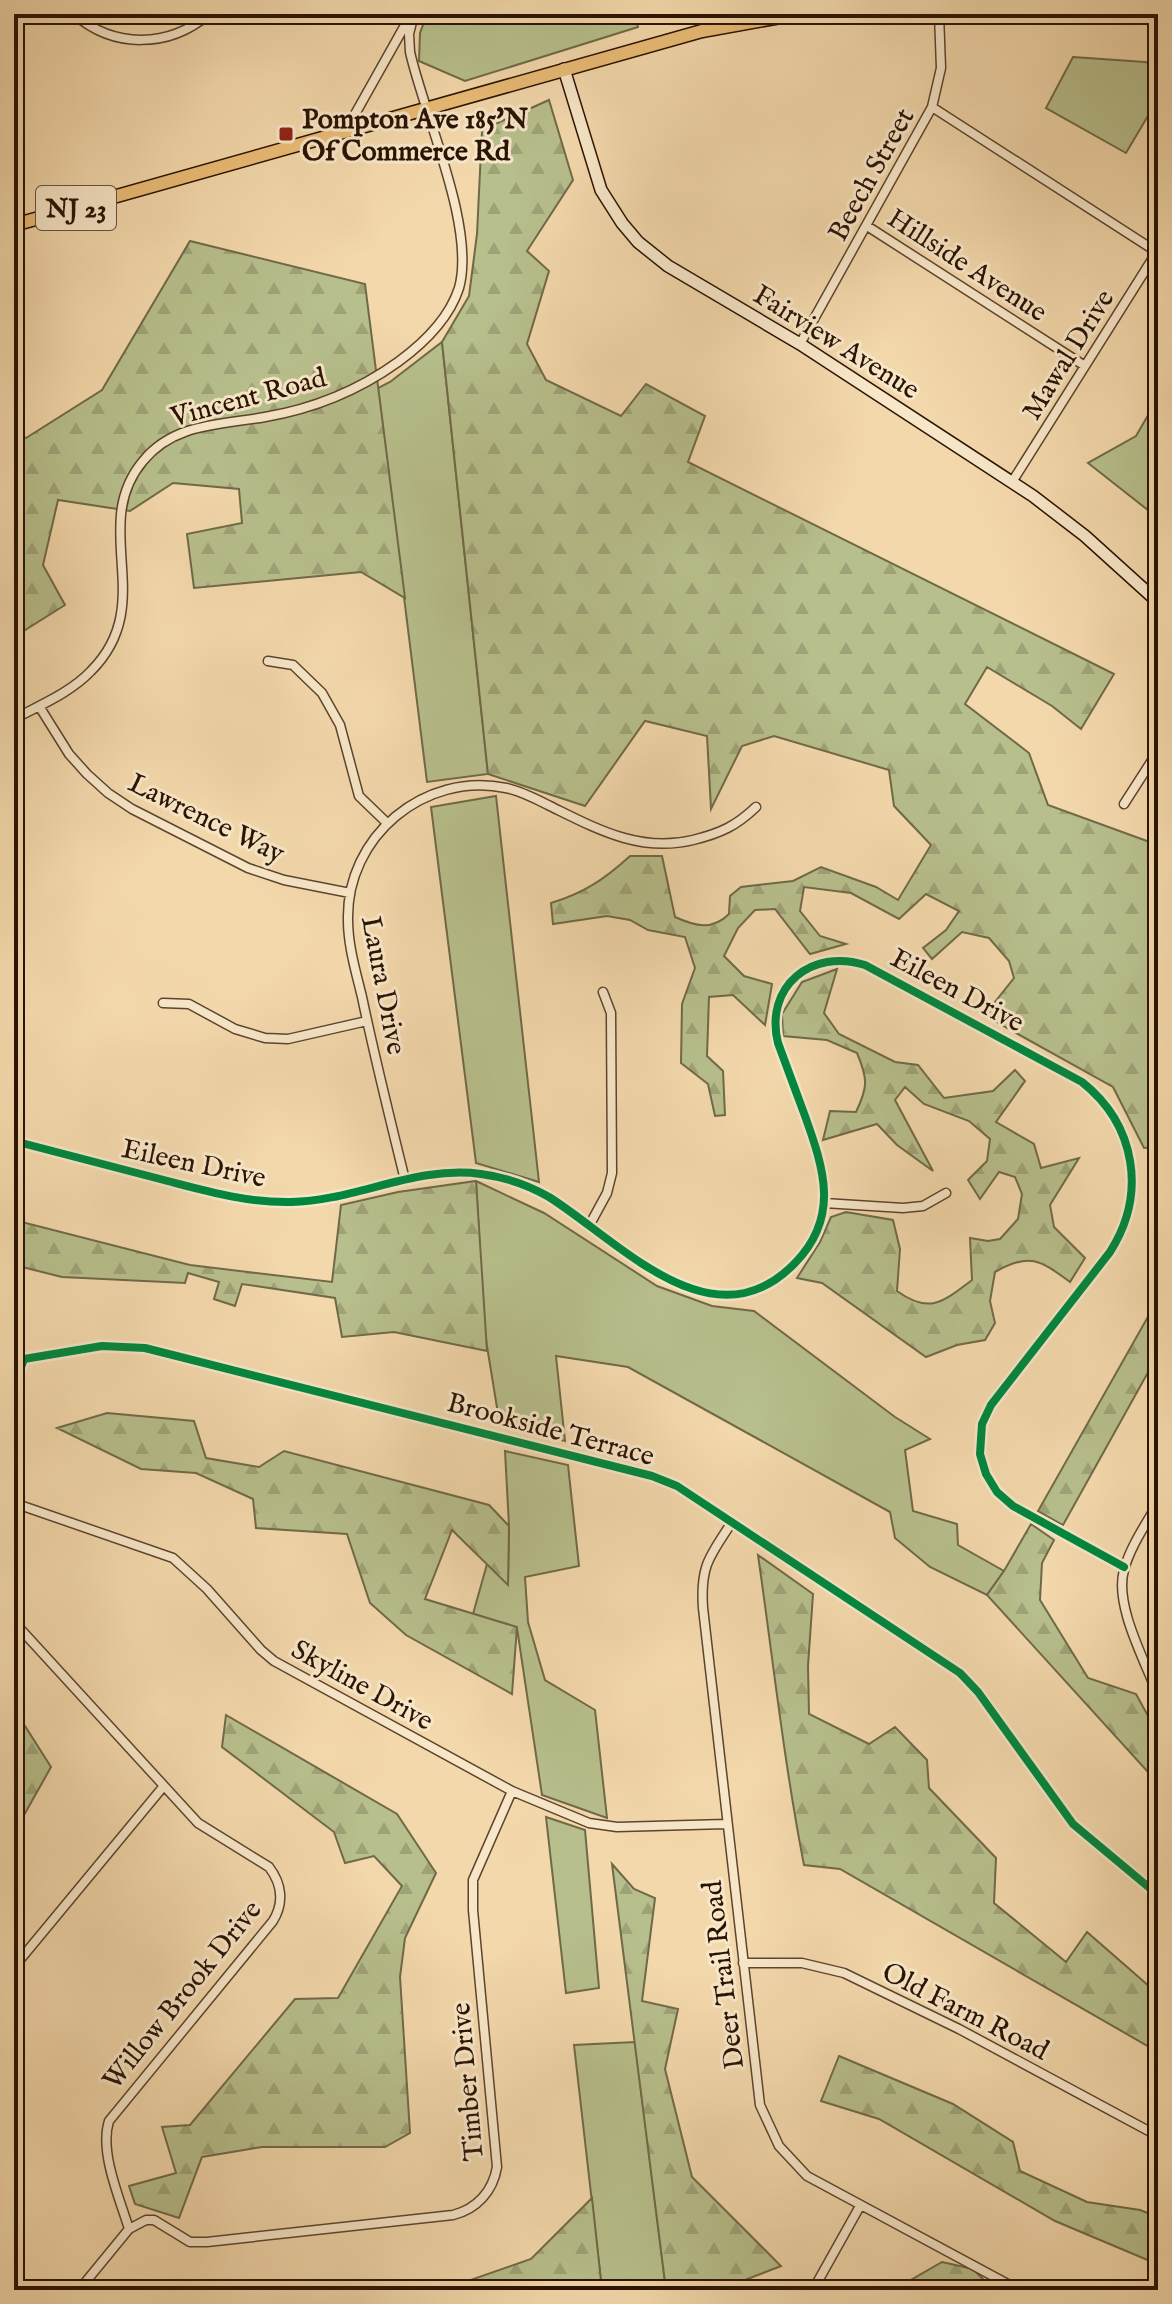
<svg xmlns="http://www.w3.org/2000/svg" width="1172" height="2304" font-family="'IM FELL English',serif">
<style>
.grass{fill:#b7bf8c;stroke:#706948;stroke-width:2}
.forest{fill:url(#forest-firs);stroke:#706948;stroke-width:2}
.lines{fill:none;stroke-linecap:round;stroke-linejoin:round}
.street-casing{stroke:#5c442d;stroke-width:11}
.secondary-casing{stroke:#2a1303;stroke-width:14}
.primary-casing{stroke:#2a1303;stroke-width:15}
.street{stroke:#f7e6c8;stroke-width:8}
.secondary{stroke:#f7e6c8;stroke-width:11}
.primary{stroke:#eabc76;stroke-width:12}
.cycleway-casing{stroke:#f7e6c8;stroke-width:13}
.cycleway{stroke:#00873e;stroke-width:8}
.poi-dot{fill:#8f2418;stroke:#f7e6c8;stroke-width:3}
.labels{text-anchor:middle;stroke-width:6;stroke-linejoin:round;paint-order:stroke}
.shield{fill:#f7e6c8;stroke:#68523e;stroke-width:2}
.shield-label{font-size:26px;font-weight:bold;fill:#2a1303}
.poi-label{font-size:28px;font-weight:bold;fill:#2a1303;stroke:#f7e6c8;text-anchor:start}
.street-label{font-size:28px;fill:#2a1303;stroke:#f7e6c8}
</style>
<defs>
<pattern id="forest-firs" width="22" height="20" patternUnits="userSpaceOnUse" patternTransform="scale(2)"><rect width="22" height="20" fill="#b7bf8c"/><path d="M5 1l3.5 6h-7zM16 11l3.5 6h-7z" fill="#9ea377"/></pattern>
</defs>
<rect width="100%" height="100%" fill="#f3d8ab"/>
<filter id="stains"><feTurbulence type="fractalNoise" baseFrequency=".0025" numOctaves="4"/><feColorMatrix values="0 0 0 0 .2 0 0 0 0 .09 0 0 0 0 .02 0 0 0 .5 -.17"/></filter>
<radialGradient id="worn" r=".72"><stop offset=".6" stop-color="#630" stop-opacity="0"/><stop offset="1" stop-color="#630" stop-opacity=".3"/></radialGradient>
<path class="grass" d="M427,14H492L498,17L500,14H635L638,27L465,81L419,61L420,33Z
M1073,57L1145,62L1158,65V99L1126,153L1046,108Z
M442,342L488,774L427,782L378,388L390,382Z
M1158,398V518L1088,463L1136,436Z
M496,796L539,1182L476,1163L431,807Z
M476,1181L544,1213L657,1286L712,1306L754,1311L895,1417L930,1439L905,1450L913,1511L957,1524L958,1545L1004,1571L987,1595L930,1567L895,1538L890,1512L628,1367L556,1356L565,1441L500,1426L484,1328Z
M505,1451L568,1465L579,1566L525,1577L528,1622L545,1680L595,1710L607,1818L542,1795L517,1628L473,1614L487,1564L508,1583L509,1526Z
M546,1817L585,1830L599,1988L566,1993Z
M635,2042L666,2290H602L574,2045Z"/>
<path class="forest" d="M549,100L573,180L527,251L549,271L527,344L546,380L621,416L646,384L705,416L688,462L1114,674L1081,729L1052,706L987,667L965,704L1029,753L1048,805L1158,845V1147L1144,1148L1113,1087L998,1023L987,1012L1014,978L1009,961L989,938L962,932L932,959L923,948L946,930L959,911L926,894L899,919L851,893L804,887L800,911L820,936L846,944L810,954L775,909L755,910L738,928L724,956L744,976L772,984L765,1025L733,995L709,997L707,1056L723,1071L725,1115L715,1116L708,1084L681,1063L682,1004L695,968L685,937L648,930L630,920L607,916L553,924L551,903C584,893 605,879 630,856H662L675,917C695,926 712,931 729,914L730,896L741,887L793,881L821,867L876,887L898,900L931,845L894,806L889,770L774,736L742,746L711,809L707,736L645,721L585,806L488,774L442,342L469,296L477,234L482,130Z
M190,241L365,284L405,598L361,572L194,588L187,534L242,523L239,489L173,483L130,511L58,500L43,565L65,605L14,637V434L26,438L102,390Z
M837,969L824,1013L839,1034L895,1062L918,1065L944,1098L993,1091L1015,1070L1025,1081L996,1122L1034,1144L1041,1168L1079,1158L1050,1205L1054,1227L1085,1258L1070,1282C1040,1260 1030,1252 995,1272L990,1301L995,1323L985,1340L957,1345L926,1357L822,1283L797,1278L820,1242L831,1217L846,1212L893,1220L900,1249L897,1291C930,1315 944,1301 972,1280L970,1238L988,1241L1000,1239L1018,1219L1022,1194L1015,1177L999,1172L980,1199L968,1180L987,1161L990,1139L969,1121L924,1104L905,1087L895,1100L933,1171L897,1145L877,1124L823,1140L830,1111L856,1112C868,1087 868,1079 857,1053L827,1040L783,1036L782,1014L802,982Z
M476,1181L487,1351L394,1332L342,1337L335,1298L242,1284L235,1306L214,1299L219,1282L188,1273L185,1283L62,1277L14,1265V1220L190,1265L332,1282L341,1205L398,1192Z
M1158,1299V1370L1151,1367L1063,1525L1038,1511Z
M107,1413L194,1421L206,1458L259,1467L284,1451L489,1505L509,1526L508,1585L452,1530L425,1599L517,1627L512,1694L406,1635L370,1603L347,1534L256,1528L253,1499L196,1473L141,1469L57,1428Z
M1031,1524L1054,1540L1042,1563L1040,1600L1088,1678L1136,1694L1158,1734V1783L987,1595L1004,1571Z
M758,1555L813,1594L808,1666L809,1714L869,1744L895,1727L927,1760L929,1788L996,1858L994,1903L1066,1962L1087,1932L1158,1994V2052L840,1869L804,1865C784,1763 773,1659 758,1555Z
M226,1715L397,1814L436,1873L405,1938L400,1977L410,2133L385,2147H262L202,2157L179,2218L135,2204L129,2186L176,2173L162,2127L190,2125L295,1999L338,1998L402,1886L374,1856L345,1863L334,1832L222,1747Z
M14,1718L25,1726L51,1767L14,1833Z
M612,1864L634,1889L655,1898L642,2001L678,2009L665,2069L692,2177L781,2266L719,2290H666Z
M839,2056L953,2104L1013,2142L1020,2171L1087,2202L1140,2210L1158,2217L1157,2264L1055,2221L879,2119L821,2101Z
M592,2198L602,2290H442L531,2259Z
M942,2262L973,2269L983,2279L977,2290H903L904,2284Z"/>
<g class="lines">
<g class="street-casing">
<path id="street" d="M74,14C114,49 169,48 209,14
M932,107L1157,252
M345,132L409,18
M867,226L1085,366
M800,344L932,107L941,68L939,14
M1012,482L1158,250
M268,661L293,665L322,693L340,725L359,796L387,823
M39,706L69,754L87,774L108,793L132,809L248,868L284,880L350,893
M14,719C40,705 70,693 91,671C159,603 88,527 143,461C174,423 220,425 265,417C312,409 359,390 398,362C424,343 449,319 459,288C476,227 424,115 410,52L409,34L414,14
M1124,804L1158,751
M163,1003L189,1004L235,1029L265,1038L288,1039L367,1021
M14,1141C63,1154 111,1166 160,1179C203,1190 246,1203 291,1202C355,1201 416,1165 481,1174C504,1177 528,1185 549,1197C619,1241 713,1348 795,1263C840,1217 824,1169 805,1116C796,1092 787,1067 778,1043C764,986 812,948 865,965L1082,1082C1136,1125 1147,1194 1110,1252L991,1405L982,1424L980,1454L986,1474L997,1492L1013,1506L1124,1567
M405,1180C390,1119 375,1059 362,997C356,972 348,946 348,920C346,837 424,771 506,788C521,791 536,799 550,806C597,829 640,853 693,840C721,833 736,826 756,807
M824,1203L903,1208L923,1206L946,1193
M589,1226L607,1193L612,1173L611,1013L603,992
M14,1386L24,1359L102,1346L145,1348L652,1476L677,1486L960,1673L978,1692L1073,1824L1158,1895
M14,1503L173,1558L207,1589L261,1650L274,1661L512,1791L589,1823L617,1827L726,1824
M1158,1503C1146,1524 1130,1547 1124,1570C1114,1605 1145,1661 1158,1695
M732,1522C710,1556 700,1565 703,1608L760,2105L779,2146L807,2176L1019,2290
M14,1622L198,1823L269,1867C282,1884 284,1903 273,1921L109,2121C99,2152 120,2199 129,2229L79,2290
M743,1963H802L844,1973L959,2029L1158,2136
M14,1967L163,1787
M129,2229L146,2220H154L190,2242H207L453,2215C477,2209 493,2191 497,2167L473,1910V1880L512,1791
M813,2290L860,2206"/>
</g>
<g class="secondary-casing">
<path id="secondary" d="M564,69L601,190L622,223L638,242L668,266L800,344L1033,496L1085,536L1158,602"/>
</g>
<g class="primary-casing">
<path id="primary" d="M14,225L702,31L797,14"/>
</g>
<use href="#street" class="street"/>
<use href="#secondary" class="secondary"/>
<use href="#primary" class="primary"/>
<g class="cycleway-casing">
<path id="cycleway" d="M14,1141C63,1154 111,1166 160,1179C203,1190 246,1203 291,1202C355,1201 416,1165 481,1174C504,1177 528,1185 549,1197C619,1241 713,1348 795,1263C840,1217 824,1169 805,1116C796,1092 787,1067 778,1043C764,986 812,948 865,965L1082,1082C1136,1125 1147,1194 1110,1252L991,1405L982,1424L980,1454L986,1474L997,1492L1013,1506L1124,1567
M14,1386L24,1359L102,1346L145,1348L652,1476L677,1486L960,1673L978,1692L1073,1824L1158,1895"/>
</g>
<use href="#cycleway" class="cycleway"/>
</g>
<rect class="poi-dot" x="278" y="126" width="16" height="16" rx="4"/>
<g class="labels">
<rect class="shield" x="36" y="186" width="80" height="44" rx="6"/>
<g class="shield-label">
<text x="76" y="217">NJ 23</text>
</g>
<g class="poi-label">
<text x="302" y="128">Pompton Ave 185'N<tspan x="302" dy="32">Of Commerce Rd</tspan></text>
</g>
<g class="street-label">
<text transform="translate(870 174) rotate(-61)" y="10">Beech Street</text>
<text transform="translate(968 264) rotate(33)" y="10">Hillside Avenue</text>
<text transform="translate(837 341) rotate(32)" y="10">Fairview Avenue</text>
<text transform="translate(1067 354) rotate(-58)" y="10">Mawal Drive</text>
<text transform="translate(248 396) rotate(-15)" y="10">Vincent Road</text>
<text transform="translate(207 817) rotate(26)" y="10">Lawrence Way</text>
<text transform="translate(385 985) rotate(79)" y="10">Laura Drive</text>
<text transform="translate(958 989) rotate(28)" y="10">Eileen Drive</text>
<text transform="translate(194 1162) rotate(12)" y="10">Eileen Drive</text>
<text transform="translate(551 1428) rotate(15)" y="10">Brookside Terrace</text>
<text transform="translate(363 1684) rotate(29)" y="10">Skyline Drive</text>
<text transform="translate(722 1975) rotate(-97)" y="10">Deer Trail Road</text>
<text transform="translate(181 1994) rotate(-51)" y="10">Willow Brook Drive</text>
<text transform="translate(966 2010) rotate(27)" y="10">Old Farm Road</text>
<text transform="translate(466 2082) rotate(-95)" y="10">Timber Drive</text>
</g>
</g>
<rect width="1172" height="2304" fill="none" stroke="#f3d8ab" stroke-width="48"/>
<rect x="16" y="16" width="1140" height="2272" fill="none" stroke="#2a1303" stroke-width="4"/>
<rect x="24" y="24" width="1124" height="2256" fill="none" stroke="#2a1303" stroke-width="2"/>
<rect width="100%" height="100%" filter="url(#stains)"/>
<rect width="100%" height="100%" fill="url(#worn)"/>
</svg>
